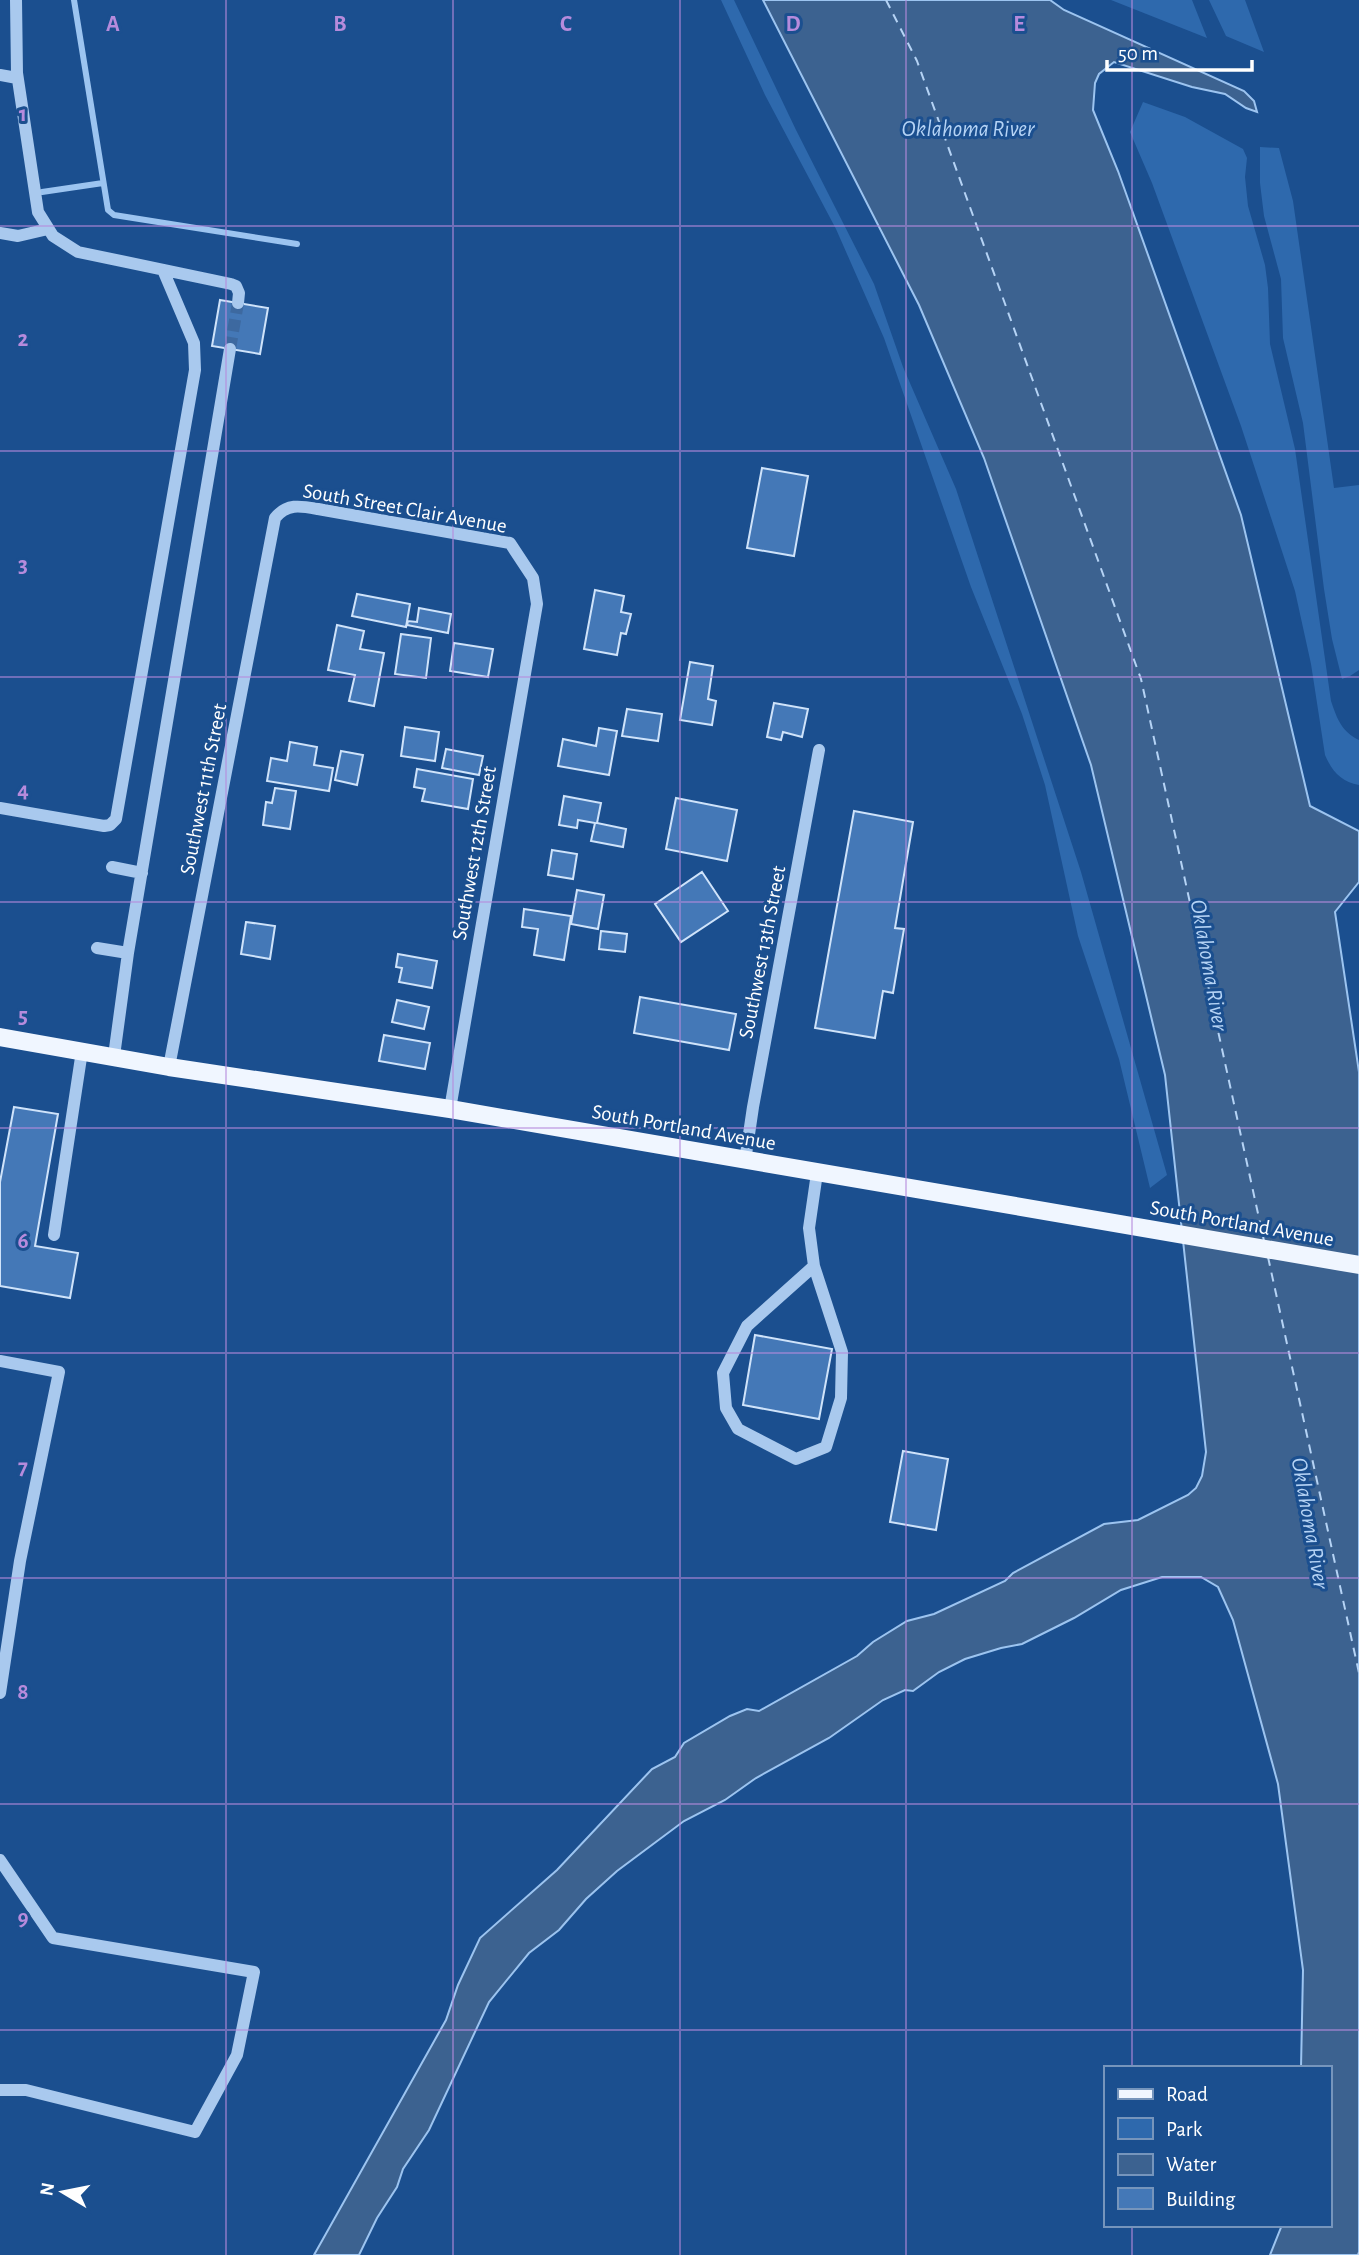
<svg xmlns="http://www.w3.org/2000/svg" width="1359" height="2255" font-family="'Alegreya Sans',sans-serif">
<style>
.green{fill:#2e69ad}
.water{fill:#3c6290;stroke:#9cc4f0;stroke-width:2}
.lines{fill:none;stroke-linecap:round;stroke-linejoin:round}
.stream{stroke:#9cc4f0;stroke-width:6}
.ferry{stroke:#b5d3f5;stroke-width:2;stroke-dasharray:9 7;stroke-linecap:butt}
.building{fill:#4478b7;stroke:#cfe3fa;stroke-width:2}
.minor-tunnel{stroke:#3d69a0;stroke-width:12;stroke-dasharray:12 6;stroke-linecap:butt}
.minor{stroke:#a9c9ee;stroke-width:12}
.major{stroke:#f0f6ff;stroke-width:18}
.grid{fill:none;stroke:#b68bdc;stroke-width:2;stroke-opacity:0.55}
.labels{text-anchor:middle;stroke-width:6;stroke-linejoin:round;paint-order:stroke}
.street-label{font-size:21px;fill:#fff;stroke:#1b4f8f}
.water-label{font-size:23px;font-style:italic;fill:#b5d3f5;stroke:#1b4f8f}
.grid-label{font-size:23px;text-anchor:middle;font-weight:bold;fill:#b68bdc;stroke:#1b4f8f;stroke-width:6;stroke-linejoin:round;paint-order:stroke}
</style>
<rect width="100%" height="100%" fill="#1b4f8f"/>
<path class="green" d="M721,0H734L796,130L874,284L903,367L956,489L1081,872L1167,1175L1150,1188L1119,1059L1078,936L1045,785L1022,714L971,587L884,338L836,229L765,95Z
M1111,0H1192L1207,38Z
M1209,0H1245L1264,52L1226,36Z
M1143,102L1185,117L1243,149L1247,158L1245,177L1248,206L1265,265L1268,288L1270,344L1295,449L1331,701C1337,719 1342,732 1359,740V785C1341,782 1332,771 1325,755L1311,664L1295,591L1241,426L1152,183L1130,132Z
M1260,147L1279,148L1293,201L1334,488L1359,485V670L1350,676L1342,679L1332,639L1324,589L1303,423L1283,338L1281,279L1264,216L1260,183Z"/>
<path class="water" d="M763,0H1050L1064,10L1244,91L1254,101L1257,112L1246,108L1225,94L1192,87L1114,62L1099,74L1095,83L1093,110L1118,171L1241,515L1310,806L1359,831V882L1335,912L1359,1072V2255H1270L1282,2225H1329V2068H1301L1303,1970L1278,1784L1233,1620L1218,1587L1201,1577H1162L1121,1590L1074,1618L1022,1644L1001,1648L965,1659L939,1672L913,1691L905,1690L883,1700L829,1738L756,1778L725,1800L684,1821L617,1871L586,1899L559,1930L529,1953L489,2002L429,2130L403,2169L397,2187L377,2218L359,2255H314L446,2020L458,1985L480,1938L557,1870L652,1769L675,1757L684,1743L730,1716L747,1709L759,1711L857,1656L873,1642L907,1621L934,1614L1005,1581L1013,1573L1104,1524L1138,1520L1188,1495L1196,1488L1202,1476L1206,1452L1165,1075L1091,765L984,458L919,305Z"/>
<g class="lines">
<path class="stream" d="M74,0L108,210L114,215L297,244
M42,192L103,183"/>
<path class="ferry" d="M886,0L917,61L1141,679L1264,1241
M1268,1257L1359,1673
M1358,2255L1359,2252"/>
</g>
<path class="building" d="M220,300L268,308L260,354L212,346Z
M762,468L808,476L794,556L747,548Z
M595,590L624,596L621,612L631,614L626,634L621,633L617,655L584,649Z
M357,594L410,604L406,627L352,616Z
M419,608L451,614L448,633L407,625L408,621L417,622Z
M337,625L364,631L360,649L384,653L374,706L349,701L355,675L328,670Z
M401,634L431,638L426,678L395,674Z
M454,643L493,649L488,677L450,671Z
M690,662L713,666L708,699L716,701L712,725L680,720Z
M774,703L808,709L802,737L783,732L781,740L767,737Z
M627,709L662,714L658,741L622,736Z
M405,727L439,732L435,761L401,756Z
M599,728L617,731L609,775L558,766L563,739L596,746Z
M290,742L317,747L314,765L333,768L329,791L267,781L271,758L287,761Z
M446,749L483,756L479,775L442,768Z
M341,751L363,755L357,785L335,780Z
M417,769L473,779L468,809L422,801L425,789L414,787Z
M275,788L296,791L290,829L263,825L266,802L272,803Z
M564,796L601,803L597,823L626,829L623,847L591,841L595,823L578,820L577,828L559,825Z
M676,798L737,810L727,861L666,849Z
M854,811L913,822L895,928L904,929L893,993L883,991L875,1038L815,1028Z
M552,850L577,854L573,879L548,875Z
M702,872L728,911L681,942L655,904Z
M577,890L604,895L598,929L571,924Z
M524,909L571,916L564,960L534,955L538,929L522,927Z
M246,922L275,926L270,959L241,954Z
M601,931L627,934L625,952L599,949Z
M398,954L437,961L432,988L399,982L402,968L396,967Z
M640,997L736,1014L729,1050L634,1033Z
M397,1000L429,1007L424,1029L392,1022Z
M384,1035L430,1043L425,1069L379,1061Z
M14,1107L58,1114L35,1246L78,1253L70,1298L0,1286V1182Z
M755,1335L832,1349L819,1419L743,1405Z
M903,1451L948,1459L936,1530L890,1522Z"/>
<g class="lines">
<path class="minor-tunnel" d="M230,349L238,303"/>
<path class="minor" d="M16,0L17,73L38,212L53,236L78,252L231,284L236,286L239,293L238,303
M0,75L17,78
M0,233L18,236L48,229
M0,808L104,826L110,825L116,819L195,370L194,343L163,270
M112,867L142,873
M97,948L128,953
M114,1056L128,953L230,349
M169,1067L275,518C287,503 301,506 318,509L510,543L533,578L537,604L450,1109
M745,1161L753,1107L819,750
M54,1235L82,1051
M814,1266L747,1326L723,1373L726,1408L738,1429L796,1459L826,1447L841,1398L842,1352L814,1266L809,1228L817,1173
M0,1361L59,1372L20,1561L0,1693
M0,1860L53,1938L254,1972L237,2055L195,2132L26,2090H0"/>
<path class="major" d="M0,1037L169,1067L450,1109L1359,1265"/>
</g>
<path class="grid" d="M226,0V2255M453,0V2255M680,0V2255M906,0V2255M1132,0V2068M0,226H1359M0,451H1359M0,677H1359M0,902H1359M0,1128H1359M0,1353H1359M0,1578H1359M0,1804H1359M0,2030H1359M1132,2225V2255"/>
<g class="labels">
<g class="street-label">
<text transform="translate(405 508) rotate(10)" y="7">South Street Clair Avenue</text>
<text transform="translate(203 789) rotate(-79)" y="7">Southwest 11th Street</text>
<text transform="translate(474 853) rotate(-80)" y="7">Southwest 12th Street</text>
<text transform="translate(762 952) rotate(-79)" y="7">Southwest 13th Street</text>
<text transform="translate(684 1127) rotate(10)" y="7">South Portland Avenue</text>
<text transform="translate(1242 1223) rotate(10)" y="7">South Portland Avenue</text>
</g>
<g class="water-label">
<text x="968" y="136">Oklahoma River</text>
<text transform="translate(1210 965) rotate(80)" y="8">Oklahoma River</text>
<text transform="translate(1311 1523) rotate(80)" y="8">Oklahoma River</text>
</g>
</g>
<g class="grid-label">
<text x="113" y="31">A</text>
<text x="340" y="31">B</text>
<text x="566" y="31">C</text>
<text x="793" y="31">D</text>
<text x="1019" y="31">E</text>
<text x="23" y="121">1</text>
<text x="23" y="346">2</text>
<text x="23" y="572">3</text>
<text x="23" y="797">4</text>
<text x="23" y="1023">5</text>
<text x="23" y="1248">6</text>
<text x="23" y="1474">7</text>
<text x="23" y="1699">8</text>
<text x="23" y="1925">9</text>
</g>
<rect x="1104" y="2066" width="228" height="161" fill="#1b4f8f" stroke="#7695bc" stroke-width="2"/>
<rect x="1118" y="2089" width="35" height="10" fill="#f0f6ff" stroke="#7695bc" stroke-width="2"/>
<text x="1166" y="2101" font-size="21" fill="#ffffff">Road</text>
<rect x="1118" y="2118" width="35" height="21" fill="#2e69ad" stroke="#7695bc" stroke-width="2"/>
<text x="1166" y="2136" font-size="21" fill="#ffffff">Park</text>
<rect x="1118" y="2154" width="35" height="21" fill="#3c6290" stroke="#7695bc" stroke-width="2"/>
<text x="1166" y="2171" font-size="21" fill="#ffffff">Water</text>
<rect x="1118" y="2188" width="35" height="21" fill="#4478b7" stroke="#7695bc" stroke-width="2"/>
<text x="1166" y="2206" font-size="21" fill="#ffffff">Building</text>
<g transform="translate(63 2192) rotate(280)" stroke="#1b4f8f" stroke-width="5" paint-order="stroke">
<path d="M0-5L12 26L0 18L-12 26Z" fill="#ffffff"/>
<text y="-10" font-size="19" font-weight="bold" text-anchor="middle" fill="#ffffff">N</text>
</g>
<path d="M1107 60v10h145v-10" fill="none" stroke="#ffffff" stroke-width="3.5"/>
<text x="1118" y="60" font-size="21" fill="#ffffff" stroke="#1b4f8f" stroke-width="5" paint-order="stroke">50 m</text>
</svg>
